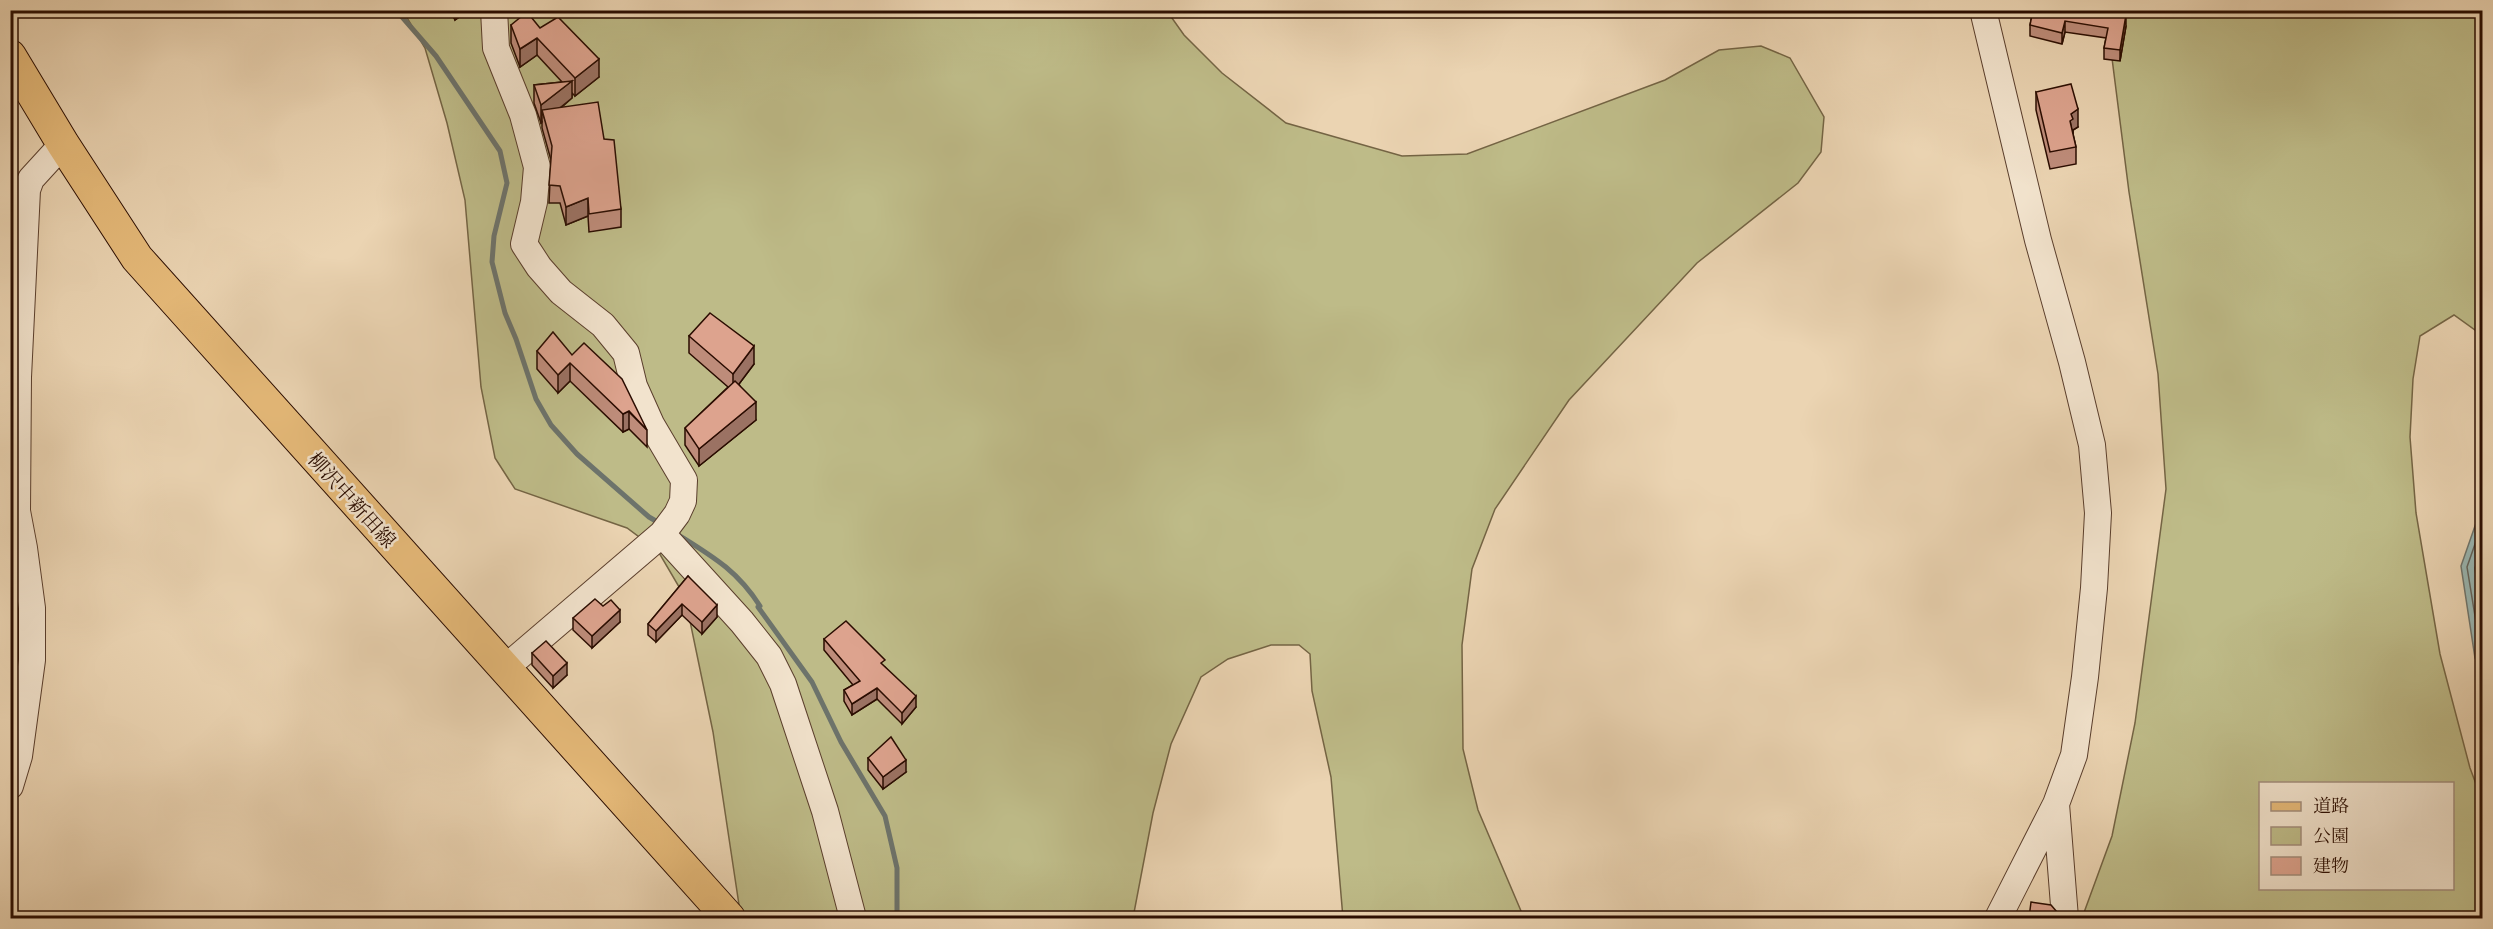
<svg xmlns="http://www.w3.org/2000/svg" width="2493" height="929" font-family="'IM FELL Double Pica','Noto Serif JP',serif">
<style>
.green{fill:#bebb88;stroke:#746444;stroke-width:1.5;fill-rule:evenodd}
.water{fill:#99b7b3;stroke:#6d736b;stroke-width:1.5}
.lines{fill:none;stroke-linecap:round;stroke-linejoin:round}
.shore{stroke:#62625a;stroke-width:1.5}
.stream{stroke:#6d736b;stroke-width:5}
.minor-casing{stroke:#5a3e2c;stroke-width:28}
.major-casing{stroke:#2a0c00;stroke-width:34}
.minor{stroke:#f2e3cd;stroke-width:26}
.major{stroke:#e6ba79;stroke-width:32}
.wall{fill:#be8c7a;stroke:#2a0c00;stroke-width:1.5}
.shaded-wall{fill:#9b7263;stroke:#2a0c00;stroke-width:1.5}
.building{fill:#dda38e;stroke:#2a0c00;stroke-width:1.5}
.labels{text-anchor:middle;stroke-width:5;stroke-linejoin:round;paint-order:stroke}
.street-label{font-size:20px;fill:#2a0c00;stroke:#f2e3cd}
</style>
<rect width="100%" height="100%" fill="#ebd4b2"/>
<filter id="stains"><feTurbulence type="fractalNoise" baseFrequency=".00333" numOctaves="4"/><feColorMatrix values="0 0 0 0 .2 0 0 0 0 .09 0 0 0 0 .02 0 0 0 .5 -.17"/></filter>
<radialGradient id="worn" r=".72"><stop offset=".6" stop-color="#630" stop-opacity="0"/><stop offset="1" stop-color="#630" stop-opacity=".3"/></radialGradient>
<path class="green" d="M403,11H1167L1184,35L1222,73L1286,123L1402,156L1467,154L1665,80L1719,50L1761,46L1790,58L1824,117L1821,152L1798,183L1697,263L1569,400L1495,509L1472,569L1462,645L1463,749L1478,810L1524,918H1343L1331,777L1312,691L1310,654L1299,645H1271L1228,659L1201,677L1171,744L1153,813L1133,918H741L713,732L685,597L658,551L627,528L515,489L495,458L481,387L465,200L447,123L425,48Z
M2106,11H2482V335L2454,315L2420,336L2413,379L2410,437L2416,513L2440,654L2470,768L2482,800V918H2082L2112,836L2135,723L2166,489L2158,374L2129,192ZM2260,784H2452V888H2260Z"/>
<path class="water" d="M2482,506V671L2475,658L2461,566Z"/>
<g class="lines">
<path class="shore" d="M2482,524L2467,567L2482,659
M2482,546L2475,568L2482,618"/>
<path class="stream" d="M396,10L436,56L500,151L507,183L494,236L492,262L505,313L516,339L536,399L551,425L577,454L649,517L661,524
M677,534C712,556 737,570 760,606L758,607L812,682L841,742L885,816L897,868V918"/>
<g class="minor-casing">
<path id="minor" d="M494,10L496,48L523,115L537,167L534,202L524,244L539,267L561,292L603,325L626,353L634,386L651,424L684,480L683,501L677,514L662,534L504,669
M1983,10L2038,240L2072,362L2092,445L2098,513L2094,588L2085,677L2074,755L2056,804L1998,918
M662,534L742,622L769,656L783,684L825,811L853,918
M10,786L19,756L32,660V608L24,548L17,511L18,377L27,190L31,179L63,144
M2056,804L2065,918"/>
</g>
<g class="major-casing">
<path id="major" d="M10,56L63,144L137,258L729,918"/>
</g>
<use href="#minor" class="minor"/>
<use href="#major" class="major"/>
</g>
<path class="wall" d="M449,10H469L455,20Z
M2033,10L2126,26L2120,61L2104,59V48L2106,38L2065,32L2062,44L2030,36V25Z
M511,25L540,28L599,77L575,96L572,93V98L561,108L604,139L621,209V227L589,232L588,216L566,225L560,203H549L551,160L542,128V122L541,123L534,103V85L562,82L537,55L520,67L511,43Z
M2036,92L2078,127L2073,130V134L2076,147V164L2050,169L2036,110Z
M689,336L754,364L739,384L756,420L699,466L685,445V428L728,387L689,353Z
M537,351L572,355L647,430V447L629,429L623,432L570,381L558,393L537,369Z
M688,576L717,617L702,634L682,615L656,642L648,635V624Z
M603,606L620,622L592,648L573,630V618Z
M824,639L885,667L916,707L902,724L877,699L852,715L844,701V690L853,685L824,650Z
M532,653L567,675L553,688L532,665Z
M868,758L906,772L883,789L868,770Z"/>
<path class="shaded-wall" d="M455,10H469L455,20Z
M2126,15V26L2120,61V50Z
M2065,21V32L2062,44V33Z
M537,38V55L520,67V49Z
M599,59V77L575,96V78Z
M572,81V98L545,120L542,110V122L541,123V105Z
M2078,109V127L2073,130V137L2070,121L2071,114Z
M588,198V216L566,225V207Z
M754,346V364L733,392V374Z
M570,363V381L558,393V375Z
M756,402V420L699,466V449Z
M629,411V429L623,432V414Z
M682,604V615L656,642V631Z
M717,605V617L702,634V622Z
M620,610V622L592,648V636Z
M567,663V675L553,688V676Z
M877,688V699L852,715V704Z
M916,696V707L902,724V713Z
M906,760V772L883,789V777Z"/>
<path class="building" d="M2033,10H2104L2126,15L2120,50L2104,48L2108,28L2065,21L2062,33L2030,25Z
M527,12L540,28L558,17L599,59L575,78L537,38L520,49L511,25Z
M572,81L541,105L534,85Z
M2071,84L2078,109L2071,114L2073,119L2070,121L2076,147L2050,152L2036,92Z
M598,102L604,139L614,140L621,209L589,214L588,198L566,207L560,186L549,185L552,146L542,110Z
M710,313L754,346L733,374L689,336Z
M553,332L572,355L584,343L622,379L647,430L629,411L623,414L570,363L558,375L537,351Z
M735,381L756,402L699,449L685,428Z
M688,576L717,605L702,622L682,604L656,631L648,624Z
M595,599L603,606L611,600L620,610L592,636L573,618Z
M846,621L885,660L881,663L916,696L902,713L877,688L852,704L844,690L860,681L824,639Z
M546,641L567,663L553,676L532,653Z
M891,737L906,760L883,777L868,758Z
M2031,902L2051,905L2057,912L2056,918H2029Z"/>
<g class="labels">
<g class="street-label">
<text transform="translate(352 500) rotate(48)" y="7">柳沢中新田線</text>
</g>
</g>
<rect width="2493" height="929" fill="none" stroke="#ebd4b2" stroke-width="36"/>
<rect x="12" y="12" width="2469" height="905" fill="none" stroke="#2a0c00" stroke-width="3"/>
<rect x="18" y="18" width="2457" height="893" fill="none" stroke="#2a0c00" stroke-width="1.5"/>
<rect x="2259" y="782" width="195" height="108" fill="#f2e3cd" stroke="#a28d7b" stroke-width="1.5"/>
<rect x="2271" y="802" width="30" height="9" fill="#e6ba79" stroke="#a28d7b" stroke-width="1.5"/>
<text x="2313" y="812" font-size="18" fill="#2a0c00">道路</text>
<rect x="2271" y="827" width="30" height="18" fill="#bebb88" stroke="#a28d7b" stroke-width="1.5"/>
<text x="2313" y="842" font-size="18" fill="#2a0c00">公園</text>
<rect x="2271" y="857" width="30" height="18" fill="#dda38e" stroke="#a28d7b" stroke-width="1.5"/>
<text x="2313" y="872" font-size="18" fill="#2a0c00">建物</text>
<rect width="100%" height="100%" filter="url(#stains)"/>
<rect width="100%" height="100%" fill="url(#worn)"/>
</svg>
